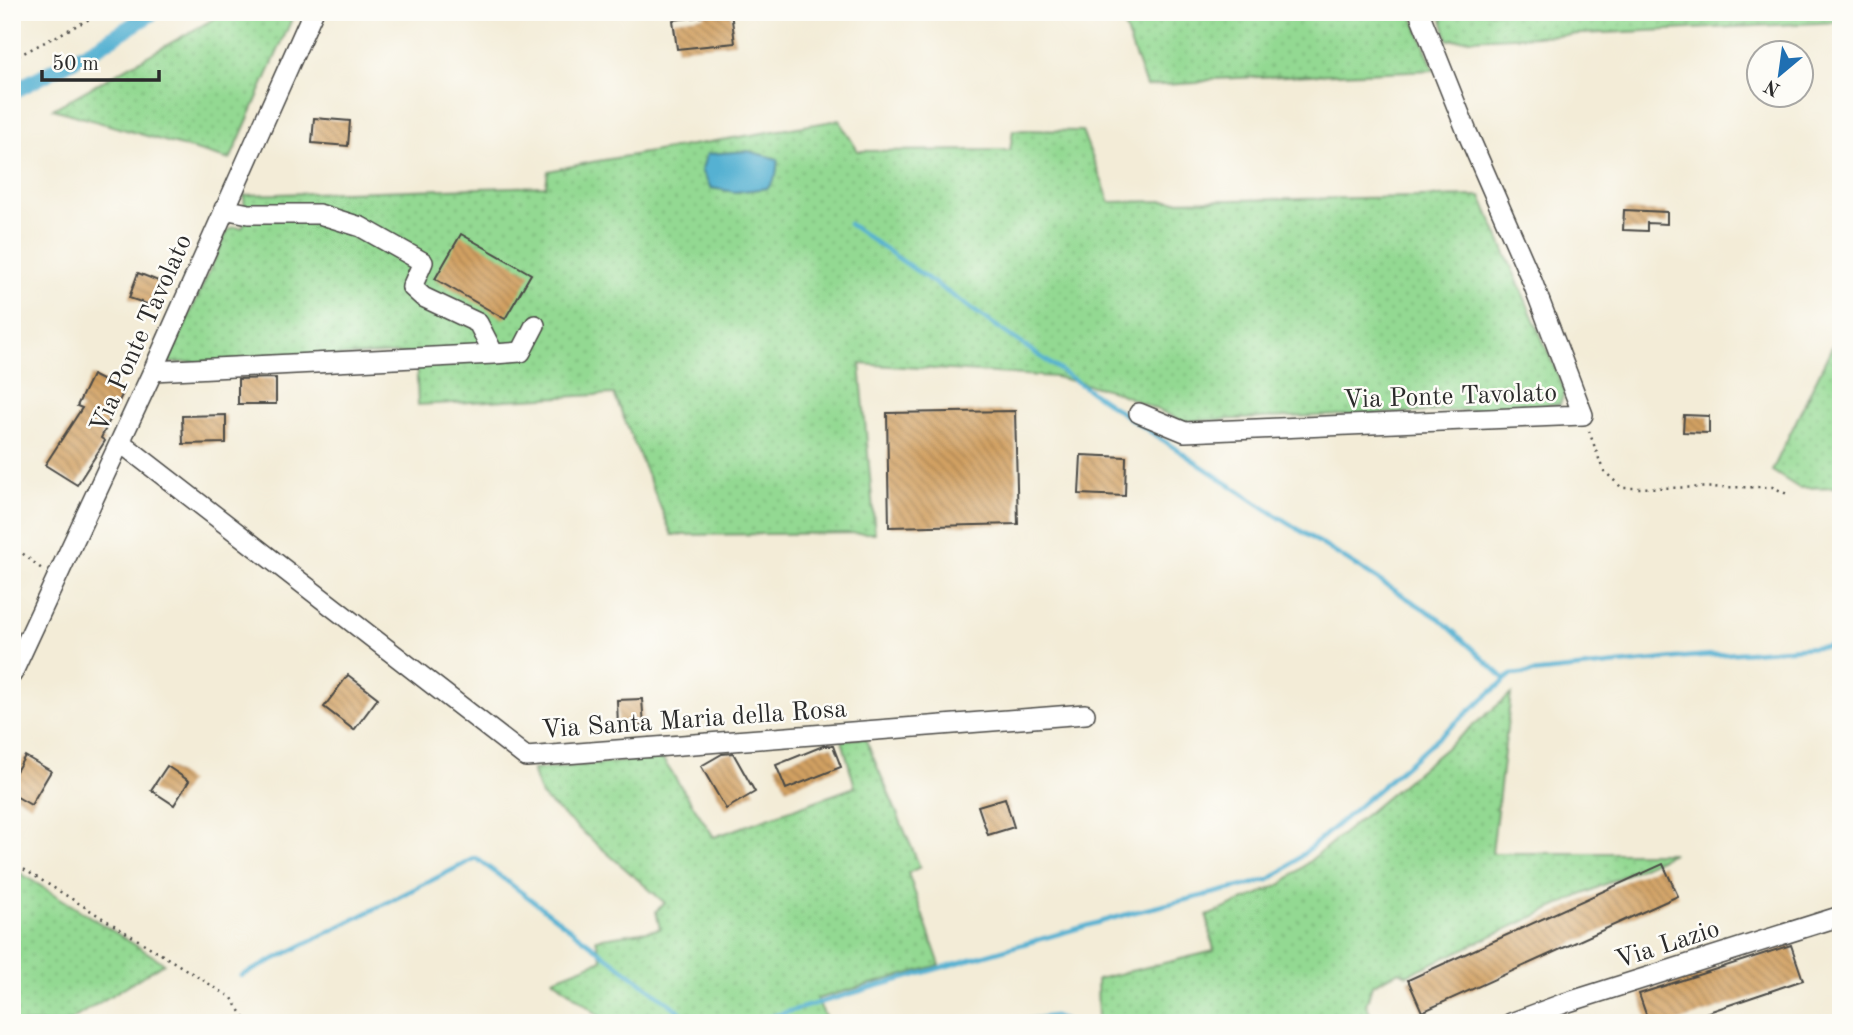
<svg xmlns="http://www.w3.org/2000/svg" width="1853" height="1035" font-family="'Old Standard TT',serif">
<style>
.grass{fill:url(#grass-dots);stroke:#5f825e;stroke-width:2}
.water{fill:#54b1d2;stroke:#406e7e;stroke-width:2}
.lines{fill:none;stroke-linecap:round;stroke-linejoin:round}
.stream{stroke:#54b1d2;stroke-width:4.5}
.canal{stroke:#54b1d2;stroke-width:16}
.building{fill:url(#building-back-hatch)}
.minor-casing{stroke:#494845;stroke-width:22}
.path{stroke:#494845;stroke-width:2.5;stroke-dasharray:2 5;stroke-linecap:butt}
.minor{stroke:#fff;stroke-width:19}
.labels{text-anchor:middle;stroke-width:5;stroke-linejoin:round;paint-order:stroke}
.street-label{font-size:26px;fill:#2b2b2b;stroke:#fdfcf7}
</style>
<defs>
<pattern id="grass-dots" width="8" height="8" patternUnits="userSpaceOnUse" patternTransform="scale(1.75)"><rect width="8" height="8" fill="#93d992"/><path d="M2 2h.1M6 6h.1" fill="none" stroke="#7fba7e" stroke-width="1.8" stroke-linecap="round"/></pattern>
<pattern id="building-back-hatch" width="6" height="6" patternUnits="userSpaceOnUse" patternTransform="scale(1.75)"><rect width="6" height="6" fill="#d1a062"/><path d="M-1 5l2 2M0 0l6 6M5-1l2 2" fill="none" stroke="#aa8351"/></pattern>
</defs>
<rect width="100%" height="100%" fill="#fdfcf7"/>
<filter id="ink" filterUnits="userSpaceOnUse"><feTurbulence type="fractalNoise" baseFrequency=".0143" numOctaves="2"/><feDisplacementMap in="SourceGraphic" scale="14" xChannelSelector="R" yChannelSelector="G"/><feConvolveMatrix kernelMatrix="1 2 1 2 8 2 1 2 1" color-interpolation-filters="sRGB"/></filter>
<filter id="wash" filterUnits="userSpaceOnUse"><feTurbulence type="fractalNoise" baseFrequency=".00686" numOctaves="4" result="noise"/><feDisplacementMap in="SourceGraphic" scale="28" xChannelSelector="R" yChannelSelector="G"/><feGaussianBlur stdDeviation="1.57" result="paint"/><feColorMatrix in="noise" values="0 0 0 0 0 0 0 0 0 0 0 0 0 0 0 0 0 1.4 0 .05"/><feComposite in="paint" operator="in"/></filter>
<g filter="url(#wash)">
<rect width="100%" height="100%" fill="#f3ecd7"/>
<path class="grass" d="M226,12H295L230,160L53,109Z
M1119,12H1411L1434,70L1213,79L1197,83L1146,86Z
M1440,12H1841V22L1448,40Z
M839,120L858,151L1010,150L1013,130L1082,131L1110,202L1481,196L1565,392L1560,404L1503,409L1183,421L1114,391L1055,377L860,364L875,533L672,535L614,394L418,405L416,353L170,363L169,360L228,230L234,227L242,228L245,222L244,195L546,186L548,171L592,162Z
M1841,328V487L1799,488L1772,471Z
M1511,694L1492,853H1673L1407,975L1399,971L1372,985L1366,1005L1376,1023H1101L1098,1021L1097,979L1214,951L1207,916L1282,884Z
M865,738L920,867L908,873L940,965L817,999L828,1023H608L553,979L602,960L596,939L660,929L656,911L665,903L541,796L532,770L662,758L714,837L855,787L842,740Z
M12,868L164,963L66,1023H12Z"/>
<path class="water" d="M748,151L778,159L776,176L768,188L735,192L711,188L701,171L707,154Z"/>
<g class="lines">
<path class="stream" d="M849,224L1122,413L1263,507L1440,619L1505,679
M241,976L476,858L695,1023
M749,1023L1135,912L1269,880L1288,867L1511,675L1686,657L1841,645
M1005,1023L1054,1016L1069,1023"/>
<path class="canal" d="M12,92L94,49L154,12"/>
</g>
<g id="blocks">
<path class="building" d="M705,12H731L735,43L677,49L673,20L705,16Z
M314,118L350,121L348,146L312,143Z
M1624,210L1667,212V224L1647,223V231L1623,230Z
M461,234L531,274L505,319L435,279Z
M138,273L161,282L153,306L129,298Z
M92,375L124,391L101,438L105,441L77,485L45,465L82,408L77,406Z
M276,378V404H238V379Z
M1015,411L1018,524L889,527L887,413Z
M226,415V443L183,444L182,416Z
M1684,415L1709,416V433L1683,432Z
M1081,455L1126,457L1125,496L1079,494Z
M348,675L378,698L354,730L324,707Z
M642,699L644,726L618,727L617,700Z
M823,746H833L841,767L786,789L776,765Z
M733,753L755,792L726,809L701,766L722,754Z
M25,756L51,771L31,805L12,794V778Z
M167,766L189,781L174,805L151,790Z
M1005,798L1014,827L988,835L978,806Z
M1663,864L1678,896L1422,1012L1408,980Z
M1791,945L1803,980L1676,1023H1649L1639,994Z"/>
</g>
</g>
<g filter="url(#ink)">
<use href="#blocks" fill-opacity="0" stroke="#494845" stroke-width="2"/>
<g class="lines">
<g class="minor-casing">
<path id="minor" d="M224,209L249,214H319L361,227L423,262L412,287L423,297L478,323L494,354L521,352L535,325
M153,371L494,354
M1139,413L1185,432L1583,415L1532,281L1467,132L1419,12
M120,442L526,757L1085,714
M12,674L153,371L313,12
M1511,1023L1562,1004L1841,916"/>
</g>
<path class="path" d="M12,59L103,12
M1589,431L1603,470L1622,488L1773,487L1789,495
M12,545L43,570
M12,862L232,998L248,1023"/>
<use href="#minor" class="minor"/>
</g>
</g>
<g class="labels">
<g class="street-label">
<text transform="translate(140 333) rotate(-66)" y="9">Via Ponte Tavolato</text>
<text transform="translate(1450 395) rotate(-2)" y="9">Via Ponte Tavolato</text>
<text transform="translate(694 718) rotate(-4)" y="9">Via Santa Maria della Rosa</text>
<text transform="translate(1667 943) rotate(-18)" y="9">Via Lazio</text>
</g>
</g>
<rect width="1853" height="1035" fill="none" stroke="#fdfcf7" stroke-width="42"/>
<g transform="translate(1780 74) rotate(209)"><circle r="33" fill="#fdfcf7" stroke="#a9a8a5" stroke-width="2"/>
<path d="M0-5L12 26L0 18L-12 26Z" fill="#1f6fb2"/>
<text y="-10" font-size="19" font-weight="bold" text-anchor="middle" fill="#2b2b2b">N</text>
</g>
<path d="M42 70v10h117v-10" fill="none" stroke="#2b2b2b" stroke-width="3.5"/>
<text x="52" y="70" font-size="21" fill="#2b2b2b" stroke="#fdfcf7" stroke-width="5" paint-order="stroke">50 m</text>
</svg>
